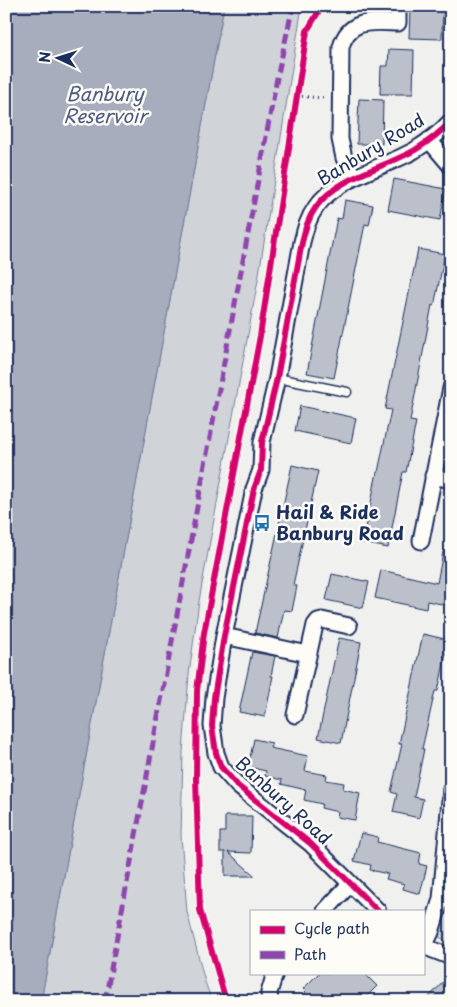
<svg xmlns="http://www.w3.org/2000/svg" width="457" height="1007" font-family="'Playpen Sans',sans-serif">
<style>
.green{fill:#d0d3d8;stroke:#76819b}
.water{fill:#a7adbd;stroke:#6f7b97}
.building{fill:#bbc0ca;stroke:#1b2f5e}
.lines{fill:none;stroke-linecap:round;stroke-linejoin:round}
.service-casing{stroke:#1b2f5e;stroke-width:11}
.minor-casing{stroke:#1b2f5e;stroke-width:19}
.path{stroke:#1b2f5e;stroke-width:3;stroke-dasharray:1 4;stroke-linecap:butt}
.service{stroke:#fdfcf7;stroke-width:8}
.minor{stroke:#fdfcf7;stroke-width:15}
.quiet{stroke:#8e44ad;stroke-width:5;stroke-dasharray:10 5;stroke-linecap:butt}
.cycleway-casing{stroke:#fdfcf7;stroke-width:9}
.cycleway{stroke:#d6006c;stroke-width:6}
.labels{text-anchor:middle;stroke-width:5;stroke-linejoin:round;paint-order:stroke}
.street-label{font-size:18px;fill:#1b2f5e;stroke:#fdfcf7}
.poi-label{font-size:18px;font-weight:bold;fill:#1b2f5e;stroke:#fdfcf7;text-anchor:start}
.water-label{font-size:19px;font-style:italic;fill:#4c5b7f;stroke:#fdfcf7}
</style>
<rect width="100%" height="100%" fill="#f0f0ee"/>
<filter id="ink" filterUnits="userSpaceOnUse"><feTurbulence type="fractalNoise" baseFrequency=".02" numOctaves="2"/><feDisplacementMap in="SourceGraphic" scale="10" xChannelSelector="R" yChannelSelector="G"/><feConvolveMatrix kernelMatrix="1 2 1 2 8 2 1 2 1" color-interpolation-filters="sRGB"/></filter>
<g filter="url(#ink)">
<path class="green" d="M224,6H302L258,280L199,601L189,674L183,752L181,836L187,912L205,982L212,1001H41Z
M451,789V944L431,932Z"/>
<path class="water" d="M6,6H224L41,1001H6Z"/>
<path class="building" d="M418,6H443L442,39L409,38L410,10H417Z
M389,49L414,50L413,94H380L381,66H388Z
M359,99L383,100L382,144H357Z
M394,179L446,189L440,220L388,210Z
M345,200L373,205L369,225L365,224L334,378L307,373L337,218L342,219Z
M418,249L445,254L434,306L432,305L410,421L416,422L406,472H403L388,548L363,543L377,472H378L391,410L385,409Z
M300,406L356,418L351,443L295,431Z
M292,465L318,471L293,585L297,586L292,611L284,610L278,638L255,633Z
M443,552H451V606L427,601L426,609L375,598L381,570L437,583Z
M332,574L369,582L363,608L326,600Z
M423,634L449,640L438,691H435L422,749H424L414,797L423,799L419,818L393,812L397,794L391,792L402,744H399Z
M339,638L361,642L341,743L318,738Z
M252,652L275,656L271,676H273L265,717L239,712Z
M254,739L272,743L270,748L308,756L305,771L327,775L326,780L344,783L343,789L360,793L355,820L337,817L338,812L321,808L322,804L304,800L306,790L281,784L282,780L265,776L266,771L248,767Z
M225,816H252L251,853L228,852L255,876H225V852H220V832H225Z
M361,833L378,837L377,842L421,853L419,864L427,866L420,894L403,889L404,884L386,879L388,874L370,870L371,865L354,861Z
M319,973H364L377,986L362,1001H298L306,992L303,989Z
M451,974V1001H425Z"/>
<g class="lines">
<g class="service-casing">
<path id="service" d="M277,378L347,392"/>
</g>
<g class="minor-casing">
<path id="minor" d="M429,140L451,166
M354,178L344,158L340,139L341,47C349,18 372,22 398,23V6
M433,476L451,480
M421,541L451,388
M224,636L308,654
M295,715L315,625L318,621L322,620L349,626
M325,911L350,884
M378,911L311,844L238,786L221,767L216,753L212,726L214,698L224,636L254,489L261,470L262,442L277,378L302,242C305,230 308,218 316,207C337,177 384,168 415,150C428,142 441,132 451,121
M423,946L451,957
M424,947L431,932L441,899L451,789
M270,1001L269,993L275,973"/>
</g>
<path class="path" d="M297,96L325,98"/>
<use href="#service" class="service"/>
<use href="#minor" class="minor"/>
<path class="quiet" d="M105,1001L277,78L293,6"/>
<g class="cycleway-casing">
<path id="cycleway" d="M378,911L311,844L238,786L221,767L216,753L212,726L214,698L224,636L254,489L261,470L262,442L277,378L302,242C305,230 308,218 316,207C337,177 384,168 415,150C428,142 441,132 451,121
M226,1001L200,910L196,779L197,691L204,633L260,336L307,31L322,6"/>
</g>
<use href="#cycleway" class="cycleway"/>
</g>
</g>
<defs>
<g id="bus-bare" transform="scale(1.35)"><path d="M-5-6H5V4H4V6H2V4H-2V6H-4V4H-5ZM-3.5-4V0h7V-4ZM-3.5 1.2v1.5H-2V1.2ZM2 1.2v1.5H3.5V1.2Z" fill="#1f6fb2" stroke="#fdfcf7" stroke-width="2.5" paint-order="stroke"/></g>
</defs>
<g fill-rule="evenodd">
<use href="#bus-bare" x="262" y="523"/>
</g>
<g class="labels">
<g class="street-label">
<text transform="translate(371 150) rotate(-31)" y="6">Banbury Road</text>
<text transform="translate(283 801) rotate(42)" y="6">Banbury Road</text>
</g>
<g class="poi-label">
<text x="276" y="519">Hail &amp; Ride<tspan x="276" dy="21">Banbury Road</tspan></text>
</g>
<g class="water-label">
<text x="105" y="101">Banbury<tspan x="105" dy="22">Reservoir</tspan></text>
</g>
</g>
<rect width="457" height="1007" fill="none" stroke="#fdfcf7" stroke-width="25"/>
<rect x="12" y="12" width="432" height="982" fill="none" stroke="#1b2f5e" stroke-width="2" filter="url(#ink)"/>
<rect x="250" y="910" width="175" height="65" fill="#fdfcf7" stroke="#a3aaba"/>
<rect x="260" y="926" width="25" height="8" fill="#d6006c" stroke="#a3aaba"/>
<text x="294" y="934" font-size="15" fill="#1b2f5e">Cycle path</text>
<rect x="260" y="951" width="25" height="8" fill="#8e44ad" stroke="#a3aaba"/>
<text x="294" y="960" font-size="15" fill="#1b2f5e">Path</text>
<g transform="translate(58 58) rotate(274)" stroke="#fdfcf7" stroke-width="4" paint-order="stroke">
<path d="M0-4L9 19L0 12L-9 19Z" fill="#1b2f5e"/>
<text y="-8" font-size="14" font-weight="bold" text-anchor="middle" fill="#1b2f5e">N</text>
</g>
</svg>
